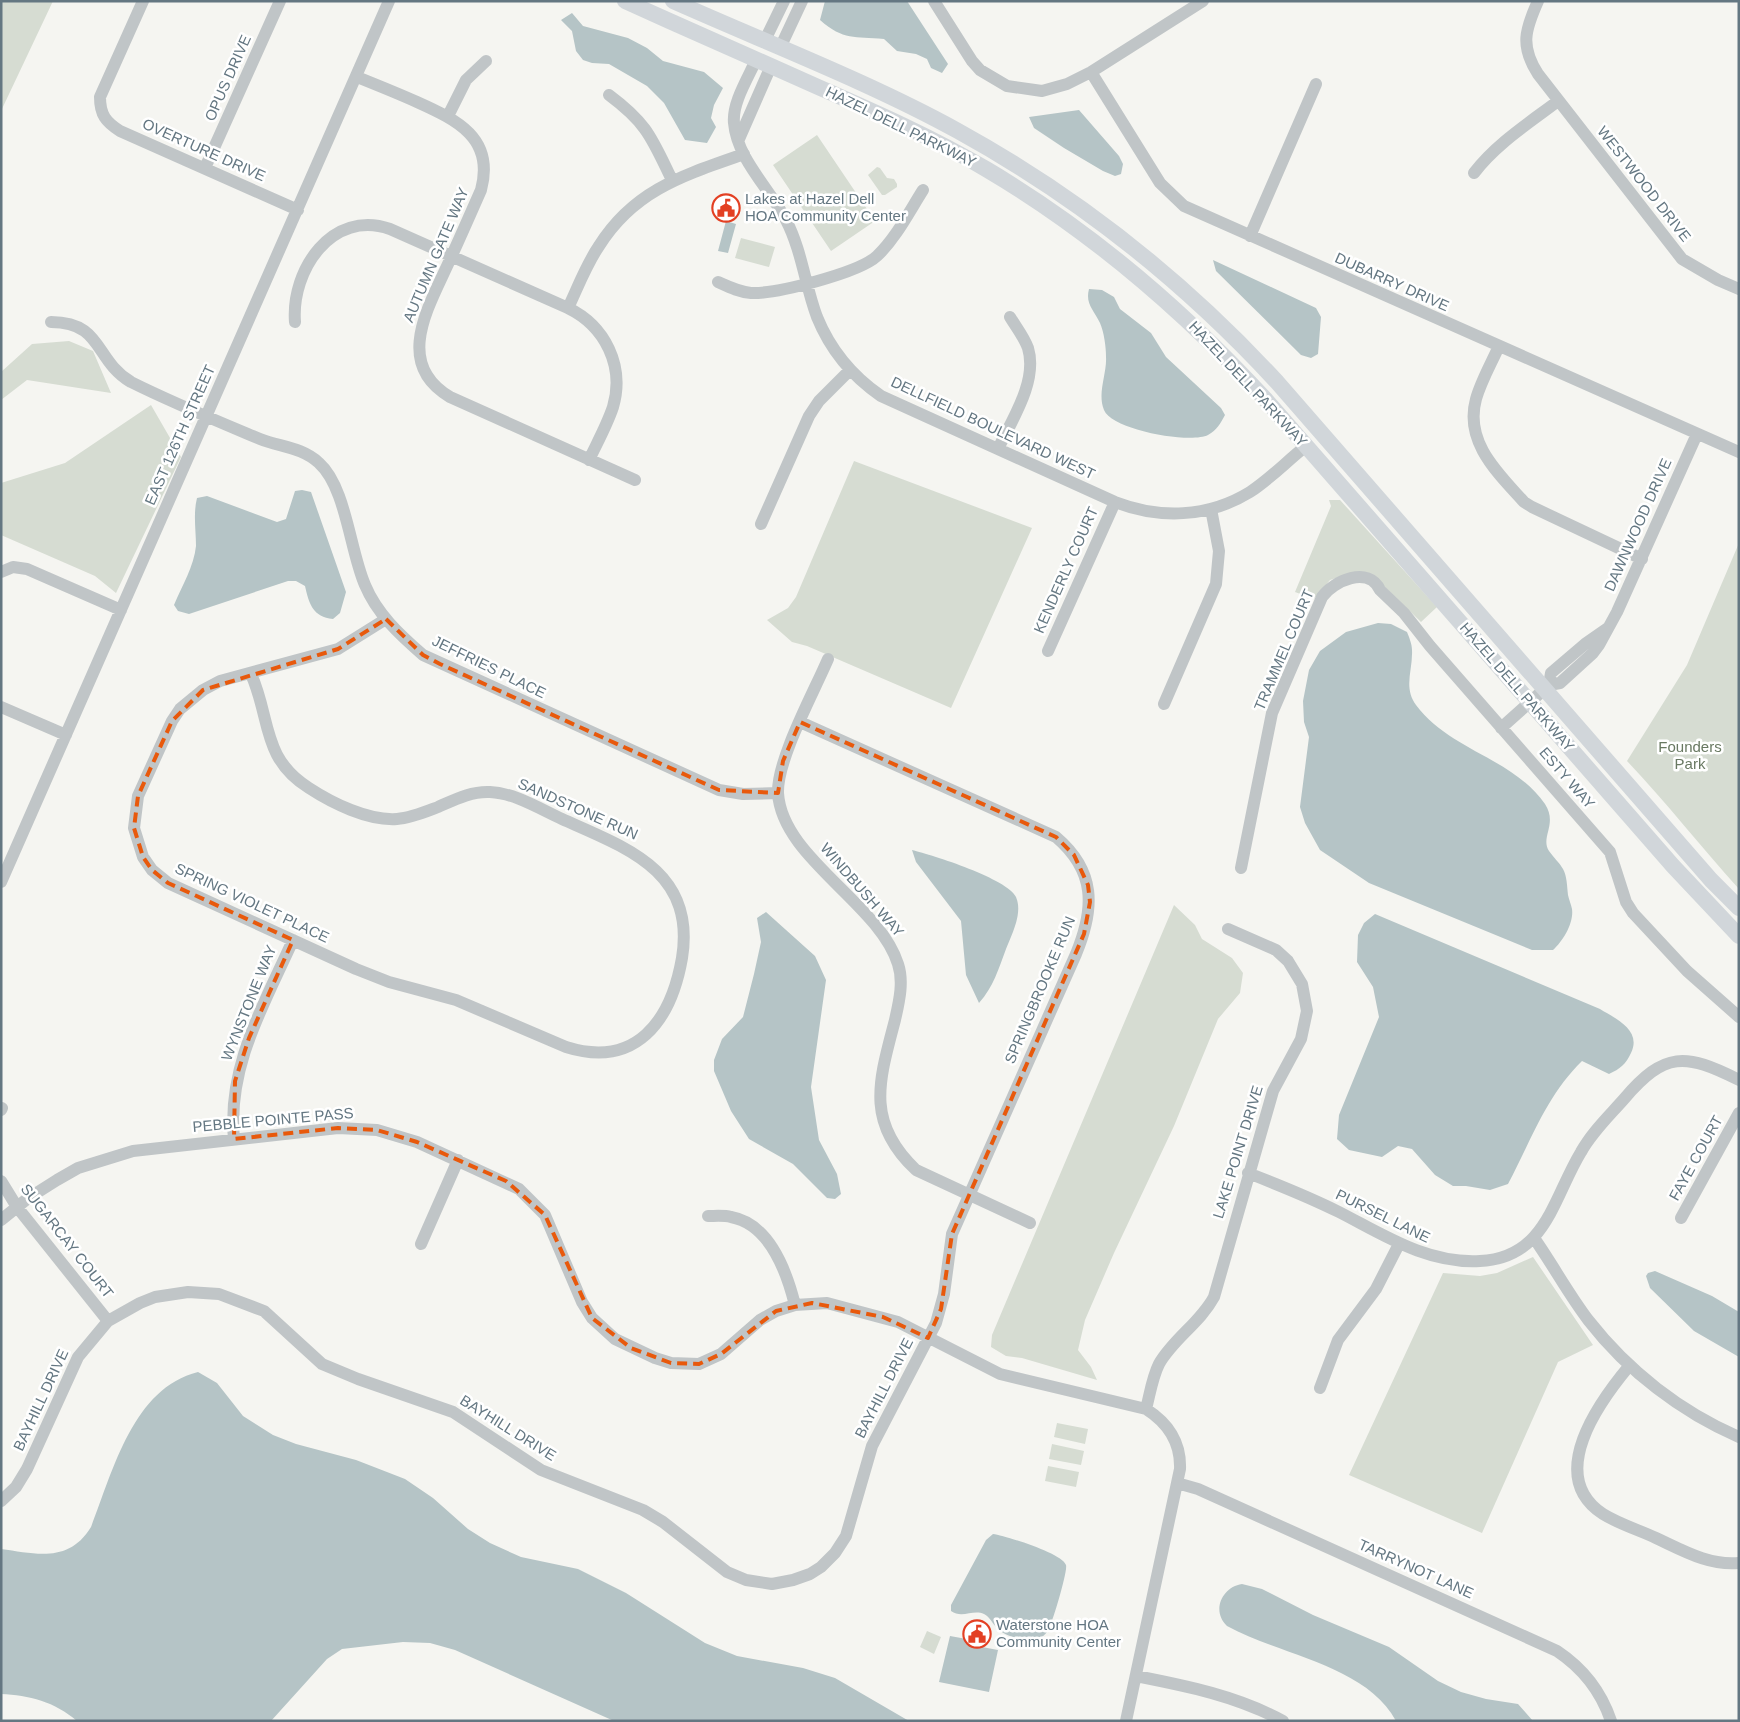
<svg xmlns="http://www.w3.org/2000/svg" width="1740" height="1722" font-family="Helvetica,sans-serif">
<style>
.green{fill:#d6dcd2}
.water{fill:#b5c4c6}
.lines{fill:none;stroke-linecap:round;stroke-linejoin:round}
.minor{stroke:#c0c5c7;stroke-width:12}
.major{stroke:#d1d6da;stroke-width:16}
.marked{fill:none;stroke:#e8590c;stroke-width:4;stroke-dasharray:10 6;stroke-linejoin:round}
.labels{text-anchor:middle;stroke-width:5;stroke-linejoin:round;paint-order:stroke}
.street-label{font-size:15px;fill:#647782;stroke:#fff}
.poi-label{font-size:15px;fill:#647782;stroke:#fff;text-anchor:start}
.park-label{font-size:15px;fill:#697962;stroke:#fff}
</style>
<rect width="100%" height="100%" fill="#f5f5f1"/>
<path class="green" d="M1,1H53L1,111Z
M817,135L875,221L831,251L773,165Z
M877,167L880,168L887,178L894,179L897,184V187L885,195H882L868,175Z
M741,238L775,247L769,267L735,258Z
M69,341L93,351L111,393L27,380L1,400V372L32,344Z
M151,405L181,457L116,593L95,576L1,535V483L65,463Z
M854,461L1032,528L951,708L807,646L792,642L767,620L788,608L796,597Z
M1329,500H1340L1437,607L1421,622L1381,583L1354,572L1330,580L1314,599L1295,592L1331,506Z
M1739,543V889C1701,847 1666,802 1627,761L1687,665Z
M1174,905L1195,925L1202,939L1232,958L1243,973L1240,993L1218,1019L1174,1126L1114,1253L1085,1320L1078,1350L1091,1367L1097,1380L1022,1358L1006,1356L991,1347L992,1335Z
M1533,1257L1593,1345L1558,1362L1482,1533L1349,1475L1443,1273L1480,1276L1497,1273Z
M1057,1423L1088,1429L1085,1444L1054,1437Z
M1052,1444L1084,1451L1081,1465L1049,1459Z
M1048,1466L1079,1472L1076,1487L1045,1481Z
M927,1631L941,1637L934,1654L920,1647Z"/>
<path class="water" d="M825,1H907L948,64L942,73L931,68L927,59L916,54L897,51L884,39C854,36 844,41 820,20Z
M572,13L583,26L628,38L647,48L663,61L704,72L723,88L714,105L711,118L716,127L707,143L685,140L664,103L647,86L609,64L592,63L583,60L576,51L572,31L561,20Z
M1079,110L1119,156L1123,164L1121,174L1115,176L1103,171L1064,148L1034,128L1029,117Z
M726,221L736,224L728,253L718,251Z
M1213,260L1316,308L1321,317L1318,354L1311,358L1301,355L1216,271Z
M1089,289L1102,290L1114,297L1120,309L1151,333L1166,357L1221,408L1225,415C1220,424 1217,430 1208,435C1190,444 1112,430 1104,410C1097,393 1107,374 1106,357C1106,347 1104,332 1100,323C1094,310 1085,304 1089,289Z
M302,490L311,492L346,592L340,613L333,619C313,617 309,604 305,586L296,581H288L189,614L178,611L174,605C182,586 194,566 196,546C196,530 193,514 197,498L207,496L277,522L286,519L295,491Z
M1378,623L1391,624L1407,632C1409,637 1412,644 1412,650C1413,670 1403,687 1416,705C1449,750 1513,758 1545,804C1558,824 1540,837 1549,851C1553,857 1559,862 1563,869C1567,876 1567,886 1568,895C1569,900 1571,904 1572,909C1574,923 1563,941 1553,950H1532L1369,883L1320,850L1305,823L1300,807L1309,737L1304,722L1303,701L1309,670L1320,651L1346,632Z
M912,850C933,855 1008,879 1016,897C1023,913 1012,934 1006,949C998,970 994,986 979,1003L966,975L961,921L916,862Z
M766,912L815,956L826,980L811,1087L819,1140L837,1174L841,1194L835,1199L827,1198L793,1164L749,1139L731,1111L714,1071V1060L722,1039L743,1017L754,974L761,942L757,918Z
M1375,914L1600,1009C1616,1019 1642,1030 1631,1053C1626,1064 1620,1069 1609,1074L1582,1061C1546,1096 1531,1141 1508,1184L1490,1190L1466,1186H1453L1435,1175L1412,1149L1398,1146L1382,1157L1349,1150L1337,1139L1339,1115L1379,1017L1373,987L1357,962L1358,935L1364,923Z
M1655,1271L1712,1296L1739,1312V1357L1694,1331L1650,1288L1646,1276L1648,1273Z
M198,1372L217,1383L243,1416L273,1435L296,1444L356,1460L405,1479L433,1498L468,1529L490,1543L521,1557L578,1569L626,1593L705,1643L737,1656L803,1668L835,1678L909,1721H614L455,1650L430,1643L403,1642L342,1649L327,1659L271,1721H77C55,1702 29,1695 1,1694V1549C37,1554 69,1563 91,1527C113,1471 133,1388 198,1372Z
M993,1534C1006,1536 1062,1553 1066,1565C1068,1571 1052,1624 1048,1631C1045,1635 1038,1641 1032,1641C1023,1642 1003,1635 997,1628C992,1623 990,1617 984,1614C973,1609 962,1619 951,1611V1605L986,1540Z
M1242,1584L1262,1589L1313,1615L1389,1647L1438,1681L1461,1692L1486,1699L1518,1704L1533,1721H1396C1366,1665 1279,1655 1227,1626C1211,1611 1222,1587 1242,1584Z
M950,1636L983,1642L982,1647L998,1650L989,1692L939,1682Z"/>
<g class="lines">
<path class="minor" d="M143,1L100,97C100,115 106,122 120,131L298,210
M934,1L972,61L980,70L1007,86L1042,91L1067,84L1091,72L1203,1
M1538,1C1525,30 1520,46 1538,74L1682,259L1718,280L1739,289
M764,42L784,1
M780,48L802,1
M756,60C748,78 732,103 734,123C737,159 770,189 786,220C802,251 805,285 817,317C830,349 852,376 881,396L1115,502C1159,519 1208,518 1250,492C1270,479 1287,461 1306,446
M1091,72L1160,183L1184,206L1739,452
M357,77C377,85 397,93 417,102C457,120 495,138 481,190C470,215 459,240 448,264C428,308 394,364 450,397L635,480
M609,95C648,124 652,139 672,180
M448,116L466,80L486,61
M739,139L771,66
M205,168L280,1
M1474,173C1496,144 1529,123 1558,101
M1250,236L1316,84
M718,282C729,287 739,292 751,293C776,294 859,273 877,256C896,238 909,212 923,190
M568,308C578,287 586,265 599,246C634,190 684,175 744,154
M51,322C103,322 94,360 131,382C173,403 217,421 260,439C280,447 302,447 319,463C346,487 350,551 365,585C377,614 400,635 423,655L719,790L743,794L778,793
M295,322C291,270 332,209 390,229L568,308C605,326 625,366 613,407C607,425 597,443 589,460
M1499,346C1491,364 1481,381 1476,399C1464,442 1498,473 1524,502L1532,507L1642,559
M998,449C1012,420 1038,381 1028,348C1024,337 1016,327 1010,317
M761,524L809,416L819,401L850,370
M1,572L13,567L27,569L121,610
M1048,651L1115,502
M828,659C814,692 777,759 778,793C782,858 879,903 898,964C904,982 899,1002 895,1020C879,1081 865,1122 916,1170L1030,1223
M251,674C271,718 261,758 309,788C332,803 368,821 397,819C411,818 425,812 438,807C454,800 471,791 490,792C515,793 540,809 562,819C627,848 696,871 682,958C671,1021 636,1069 566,1047L456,1000L389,982L356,969L168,883L152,870L143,857L134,828L138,796L172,721L180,709L203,690L220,681L338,649L386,619
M1549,685L1551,673L1585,644L1608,628
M1164,704L1216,584L1219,551L1211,509
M1,707L66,735
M1501,728L1549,685L1560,683L1593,653L1599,645L1617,612L1697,434
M1241,868L1272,713L1322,597C1333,581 1369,565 1380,590L1404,613L1430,646L1610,852L1626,902L1633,913L1687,971L1739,1017
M1,882L389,1
M1,1110L2,1108
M234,1139C227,1066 264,1005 293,940
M1248,1173C1279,1185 1309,1197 1339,1212C1384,1235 1427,1264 1480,1261C1546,1258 1553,1198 1581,1152C1592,1132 1609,1116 1624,1099C1665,1051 1685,1053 1739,1080
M1,1181L17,1207L108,1321
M708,1216C715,1216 724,1215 731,1217C770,1224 787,1273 795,1305
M1681,1218L1739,1113
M1,1220L27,1199L57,1180L78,1168L133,1151L338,1128L377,1130L417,1142L519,1189L545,1215L582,1302L592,1318L615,1339L655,1358L671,1363L699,1364L721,1354L760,1320L776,1311L795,1305L827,1303L898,1322L1000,1374L1146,1409C1168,1423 1181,1443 1180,1469L1126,1721
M1534,1238C1553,1265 1569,1295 1589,1321C1628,1371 1681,1412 1739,1437
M421,1244L458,1160
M1630,1365C1599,1402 1545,1476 1603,1514C1619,1524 1639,1530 1656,1538C1682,1550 1709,1566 1739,1563
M1320,1388L1338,1340L1376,1289L1399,1244
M1146,1409C1150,1394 1152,1378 1159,1364C1173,1339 1200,1323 1214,1297L1273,1091L1301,1039L1307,1011L1302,984L1288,961L1276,950L1228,929
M1177,1483L1198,1489L1557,1651C1584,1669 1601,1691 1611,1721
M1,1501L16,1487L27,1469L78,1357L108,1321L140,1303L155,1297L188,1292L219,1294L264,1311L322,1364L358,1379L453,1412L541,1470L643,1510L663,1522L727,1572L746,1580L772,1584L793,1580L810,1574L821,1567L835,1553L846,1536L872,1446L936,1323L944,1294L952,1234L1076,954C1095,908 1096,871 1056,837L800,722
M1136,1676C1187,1686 1237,1696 1283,1721"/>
<path class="major" d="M625,1C689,30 753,58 818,87C875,112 932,137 986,169C1091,231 1183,310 1266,400L1673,866L1739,936
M673,1C767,43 869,82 958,131C1078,197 1184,281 1277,382L1711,880L1739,908"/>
</g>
<path class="marked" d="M386,619L423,655L440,664L719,790L778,793L783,761L800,722L1056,837L1074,855L1088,885L1090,902L1084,934L952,1234L941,1309L928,1338L883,1317L812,1303L776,1311L721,1354L699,1364L671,1363L631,1348L592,1318L545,1215L506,1181L417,1142L377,1130L338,1128L234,1139L235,1081L249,1038L293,940L168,883L152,870L143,857L134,828L138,796L172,721L203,690L338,649Z"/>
<defs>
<g id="civic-ring" transform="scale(1.4375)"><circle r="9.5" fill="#fff" stroke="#e34023" stroke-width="1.5"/><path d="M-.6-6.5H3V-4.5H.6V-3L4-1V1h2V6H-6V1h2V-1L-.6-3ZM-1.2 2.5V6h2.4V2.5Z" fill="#e34023"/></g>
</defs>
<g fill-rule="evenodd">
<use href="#civic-ring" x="726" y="208"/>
<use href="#civic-ring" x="977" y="1634"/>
</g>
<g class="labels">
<g class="street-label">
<text transform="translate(228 78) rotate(-66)" y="5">OPUS DRIVE</text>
<text transform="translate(901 127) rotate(26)" y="5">HAZEL DELL PARKWAY</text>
<text transform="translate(204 150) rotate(24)" y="5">OVERTURE DRIVE</text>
<text transform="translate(1644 184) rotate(52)" y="5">WESTWOOD DRIVE</text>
<text transform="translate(436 255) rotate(-67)" y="5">AUTUMN GATE WAY</text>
<text transform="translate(1392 282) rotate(24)" y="5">DUBARRY DRIVE</text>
<text transform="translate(1248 384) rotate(47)" y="5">HAZEL DELL PARKWAY</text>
<text transform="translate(993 428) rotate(25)" y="5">DELLFIELD BOULEVARD WEST</text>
<text transform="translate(180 435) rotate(-66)" y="5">EAST 126TH STREET</text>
<text transform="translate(1638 525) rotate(-66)" y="5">DAWNWOOD DRIVE</text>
<text transform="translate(1066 570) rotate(-66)" y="5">KENDERLY COURT</text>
<text transform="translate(1284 650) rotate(-67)" y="5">TRAMMEL COURT</text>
<text transform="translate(489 667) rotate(26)" y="5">JEFFRIES PLACE</text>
<text transform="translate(1517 687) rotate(49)" y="5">HAZEL DELL PARKWAY</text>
<text transform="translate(1567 778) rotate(49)" y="5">ESTY WAY</text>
<text transform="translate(578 809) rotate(24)" y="5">SANDSTONE RUN</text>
<text transform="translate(862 890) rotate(49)" y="5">WINDBUSH WAY</text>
<text transform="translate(252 903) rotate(25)" y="5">SPRING VIOLET PLACE</text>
<text transform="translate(1040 990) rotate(-67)" y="5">SPRINGBROOKE RUN</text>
<text transform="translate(249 1003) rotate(-68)" y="5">WYNSTONE WAY</text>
<text transform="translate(273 1120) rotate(-5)" y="5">PEBBLE POINTE PASS</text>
<text transform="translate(1238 1152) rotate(-73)" y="5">LAKE POINT DRIVE</text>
<text transform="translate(1696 1158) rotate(-61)" y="5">FAYE COURT</text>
<text transform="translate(1383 1216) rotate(26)" y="5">PURSEL LANE</text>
<text transform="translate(67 1241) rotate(52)" y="5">SUGARCAY COURT</text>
<text transform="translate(884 1388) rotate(-63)" y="5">BAYHILL DRIVE</text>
<text transform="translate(41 1400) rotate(-65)" y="5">BAYHILL DRIVE</text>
<text transform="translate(508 1428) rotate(32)" y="5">BAYHILL DRIVE</text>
<text transform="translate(1416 1569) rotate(24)" y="5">TARRYNOT LANE</text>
</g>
<g class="poi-label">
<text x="745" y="204">Lakes at Hazel Dell<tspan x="745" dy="17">HOA Community Center</tspan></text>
<text x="996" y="1630">Waterstone HOA<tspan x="996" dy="17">Community Center</tspan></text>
</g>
<g class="park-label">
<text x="1690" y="752">Founders<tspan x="1690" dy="17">Park</tspan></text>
</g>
</g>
<rect width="1740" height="1722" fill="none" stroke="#647782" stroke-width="5"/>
</svg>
